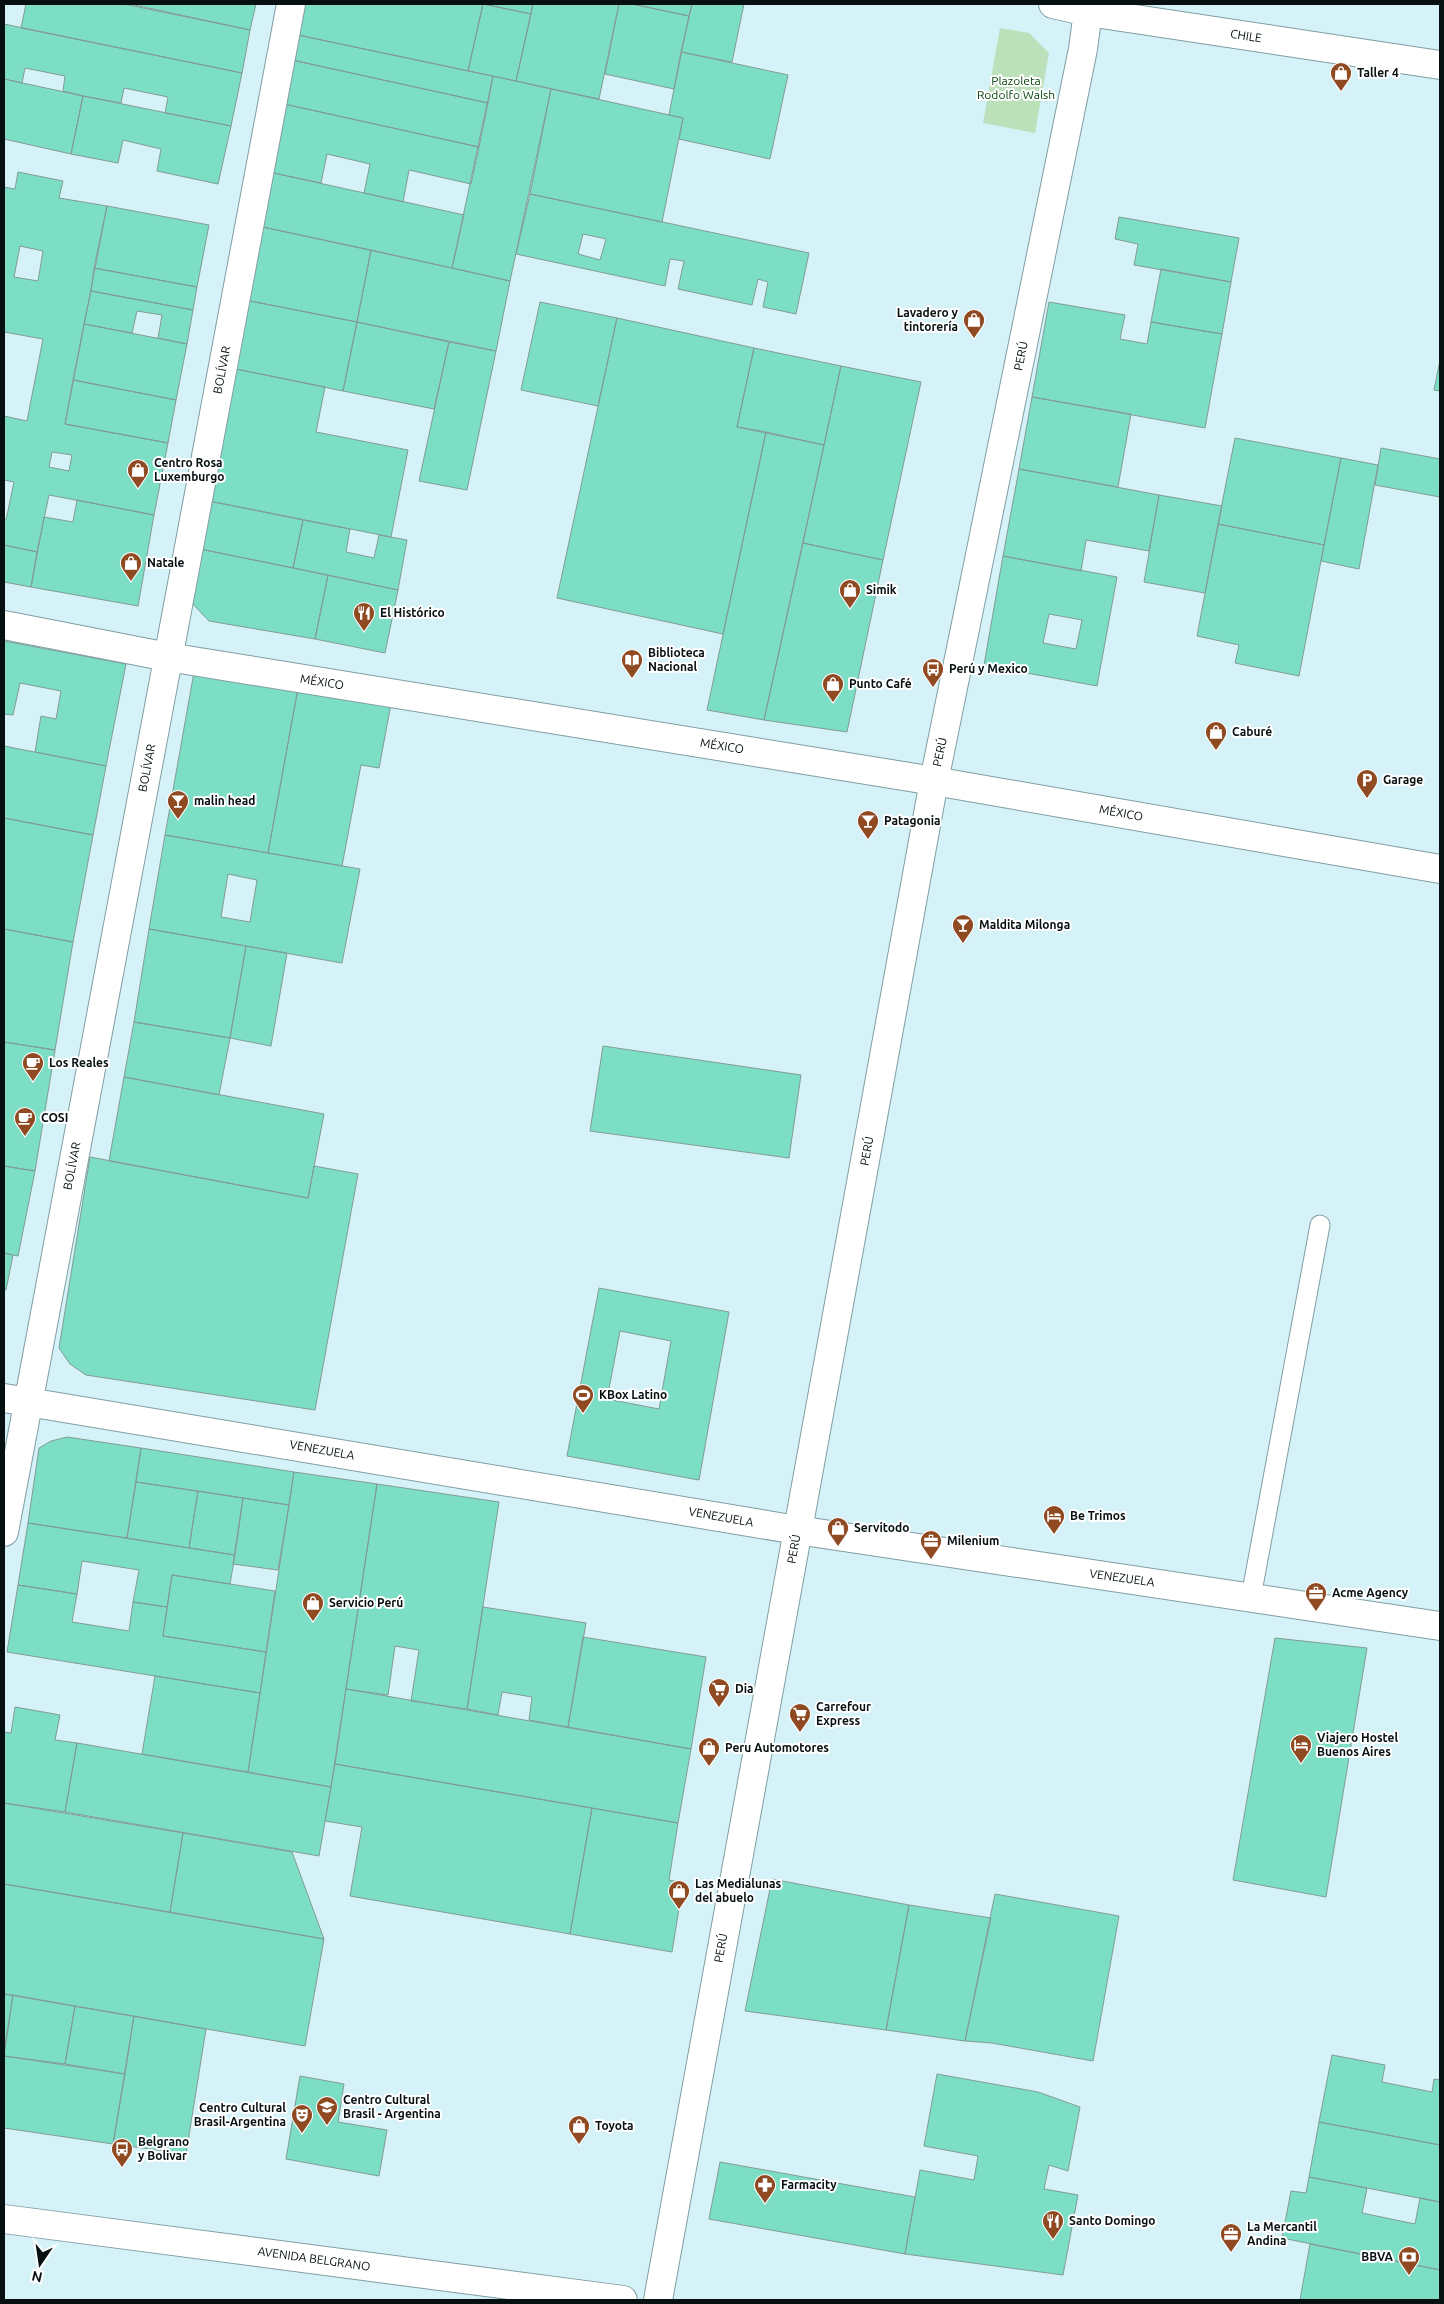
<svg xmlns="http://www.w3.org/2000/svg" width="1444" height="2304" font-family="Ubuntu,sans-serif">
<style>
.green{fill:#bce0ba}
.building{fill:#7ddec6;stroke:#819c94;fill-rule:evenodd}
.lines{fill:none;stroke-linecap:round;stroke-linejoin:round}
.lane-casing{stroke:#819ea2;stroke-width:21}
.street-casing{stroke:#819ea2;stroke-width:30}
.secondary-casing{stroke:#819ea2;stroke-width:30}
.lane{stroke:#fff;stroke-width:19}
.street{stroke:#fff;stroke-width:28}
.secondary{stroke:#fff;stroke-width:28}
.labels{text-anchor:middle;stroke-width:4;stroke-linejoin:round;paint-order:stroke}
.street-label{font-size:12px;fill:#061011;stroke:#fff}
.poi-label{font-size:12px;font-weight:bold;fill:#061011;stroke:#fff;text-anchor:start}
.park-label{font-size:12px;fill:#07440c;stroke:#fff}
</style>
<rect width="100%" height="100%" fill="#d4f2f7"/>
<path class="green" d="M1000,28L1029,33L1049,53L1035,133L983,123Z"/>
<path class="building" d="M26,4H124L250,30L242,73L21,28Z
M130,4H256L250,30Z
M304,4H483L468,71L298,35Z
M483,4H533L531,14Z
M483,4L531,14L516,81L468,71Z
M533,4H619L599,99L516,81Z
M619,4H632L689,16L674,89L605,74Z
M632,4H692L689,16Z
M692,4H744L732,62L681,52Z
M4,24L242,73L231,126L165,113L168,97L124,88L121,103L83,96L63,91L65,76L25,68L22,83L4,79Z
M298,35L493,76L488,103L292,60Z
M681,52L788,75L770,159L679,139L683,118L669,115Z
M292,60L488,103L479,147L284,104Z
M493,76L551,89L510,281L452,268Z
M4,79L83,96L71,154L4,139Z
M551,89L683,118L662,222L530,194Z
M83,96L231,126L218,184L157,171L161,149L123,140L118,163L71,154Z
M284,104L479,147L471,184L409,170L403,202L364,193L370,164L327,154L321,183L269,172Z
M18,172L63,181L59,198L107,206L65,424L168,443L154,515L49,495L37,552L4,545V519L6,520L14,482L4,480V416L27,421L43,339L4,332V187L15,189ZM20,246L43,251L38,281L14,277ZM52,452L72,455L69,471L49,467Z
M269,172L464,215L452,268L258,226Z
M530,194L809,253L796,314L763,307L768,282L758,279L752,305L678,289L684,261L670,259L665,286L516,254ZM583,234L606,239L600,260L578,254Z
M107,206L209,225L197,287L94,268Z
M1119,217L1239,238L1231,282L1134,265L1138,244L1115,239Z
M258,226L371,250L357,322L245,300Z
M371,250L510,281L496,351L357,322Z
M94,268L197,287L193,310L91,291Z
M1161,269L1231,282L1222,334L1151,322Z
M91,291L193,310L187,344L158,338L162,315L137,311L132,333L84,324Z
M245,300L357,322L343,391L231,368Z
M540,302L617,318L598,406L521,390Z
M1049,302L1125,315L1120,339L1147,344L1151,322L1222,334L1205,428L1032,397Z
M617,318L754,348L737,427L766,432L723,634L557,598Z
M357,322L449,342L434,409L343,391Z
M84,324L187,344L176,400L73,380Z
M449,342L496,351L467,490L419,481Z
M754,348L841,366L824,445L737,427Z
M1440,360V391L1434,390Z
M841,366L921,382L883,560L803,543Z
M231,368L325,387L316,432L408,450L391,537L204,500Z
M73,380L176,400L168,443L65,424Z
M1032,397L1131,414L1118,487L1019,469Z
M766,432L824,445L764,720L707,710Z
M1235,438L1341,458L1324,545L1218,524Z
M1381,448L1440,459V497L1375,485Z
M1341,458L1378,465L1359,569L1321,561Z
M1019,469L1159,495L1149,551L1086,540L1081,571L1003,556Z
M1159,495L1222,506L1205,593L1144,582Z
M77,500L154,515L138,606L31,587L44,517L73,522Z
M204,500L303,520L293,568L195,548Z
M303,520L350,529L346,552L374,558L379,535L407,540L398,590L293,568Z
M1218,524L1324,545L1299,676L1235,663L1239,645L1197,636Z
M803,543L883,560L847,732L764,720Z
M4,545L37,552L31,587L4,582Z
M195,548L328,575L315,639L209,621L188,599Z
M1003,556L1117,577L1097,686L984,665ZM1049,614L1082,620L1076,649L1043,643Z
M328,575L398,590L385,653L315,639Z
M4,641L126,664L106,766L35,752L41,716L56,719L61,691L20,683L13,715L4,714Z
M194,672L298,688L268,853L165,835Z
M298,688L391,704L379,768L361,765L342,866L268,853Z
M4,746L106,766L93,835L4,818Z
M4,818L93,835L73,942L4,929Z
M165,835L360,869L342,963L149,929ZM228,874L257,880L250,922L221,917Z
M4,929L73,942L55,1050L4,1042Z
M149,929L246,946L230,1038L134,1022Z
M246,946L287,953L271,1046L230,1038Z
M134,1022L230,1038L219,1095L124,1077Z
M4,1042L55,1050L35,1171L4,1166Z
M603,1046L801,1075L789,1158L590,1131Z
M124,1077L324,1114L308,1198L109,1161Z
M90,1157L308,1198L314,1166L358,1174L315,1410L86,1375L70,1364L59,1348Z
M4,1166L35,1171L18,1256L4,1253Z
M4,1253L13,1255L6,1290L4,1289Z
M599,1288L729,1312L699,1480L567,1456ZM620,1331L671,1341L659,1409L607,1399Z
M67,1437L141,1448L127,1538L28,1523L39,1448L51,1441Z
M141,1448L294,1472L289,1505L136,1482Z
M294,1472L377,1484L331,1787L248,1772Z
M136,1482L198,1491L189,1548L127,1538Z
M377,1484L499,1502L467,1709L411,1701L419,1650L395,1646L388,1695L346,1689Z
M198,1491L243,1498L235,1555L189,1548Z
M243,1498L289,1505L278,1570L233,1564Z
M28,1523L235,1555L230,1584L172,1575L167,1607L133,1602L139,1570L82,1561L77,1594L18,1585Z
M172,1575L275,1591L266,1652L163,1636Z
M18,1585L77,1594L72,1622L129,1631L133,1602L167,1607L163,1636L266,1652L260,1693L7,1652Z
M483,1607L586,1623L568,1727L529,1720L532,1697L502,1692L498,1715L467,1709Z
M583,1637L706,1657L691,1749L568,1727Z
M1275,1638L1367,1648L1326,1897L1233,1880Z
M155,1676L260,1693L248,1772L142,1754Z
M346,1689L691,1749L678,1823L335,1764Z
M15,1707L60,1715L55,1740L77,1743L65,1812L4,1803V1732L11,1733Z
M77,1743L331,1787L319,1856L65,1812Z
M335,1764L592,1808L570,1934L350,1896L362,1827L325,1821Z
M4,1803L183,1833L170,1912L4,1884Z
M592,1808L678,1823L669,1880L683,1883L672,1952L570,1934Z
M183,1833L292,1852L324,1939L170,1912Z
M772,1879L909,1905L886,2030L745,2011Z
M4,1884L324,1939L305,2046L4,1994Z
M995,1894L1119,1916L1093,2061L992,2043L965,2041Z
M909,1905L991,1918L965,2041L886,2030Z
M4,1994L13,1995L4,2053Z
M13,1995L75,2006L65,2064L4,2056Z
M75,2006L134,2016L125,2074L65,2064Z
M134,2016L206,2029L186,2154L113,2144Z
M1332,2055L1385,2065L1382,2082L1432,2092L1434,2079L1440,2080V2145L1319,2122Z
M4,2056L125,2074L113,2144L4,2128Z
M937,2074L1038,2092L1080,2107L1068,2171L1049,2165L1044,2189L1078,2195L1063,2275L905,2254L920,2170L974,2180L978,2156L924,2146Z
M300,2076L344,2084L338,2122L387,2130L379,2176L286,2159Z
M1319,2122L1440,2145V2202L1309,2177Z
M720,2162L915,2197L905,2254L709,2219Z
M1309,2177L1367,2188L1362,2213L1415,2224L1420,2198L1440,2202V2270L1282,2238L1291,2191L1306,2193Z
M1310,2244L1440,2270V2300H1300Z"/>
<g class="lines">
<g class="lane-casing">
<path id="lane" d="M1251,1597L1320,1225"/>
</g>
<g class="street-casing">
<path id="street" d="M1053,4L1088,12L1440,65
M4,625L168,657L934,781L1440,869
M4,1398L797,1530L1440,1626
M4,1532L291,4
M658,2300L934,781L1083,49L1089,4"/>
</g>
<g class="secondary-casing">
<path id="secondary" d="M4,2219L623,2300"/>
</g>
<use href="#lane" class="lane"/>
<use href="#street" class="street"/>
<use href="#secondary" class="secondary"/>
</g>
<defs>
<g id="shop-pin" transform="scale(1.125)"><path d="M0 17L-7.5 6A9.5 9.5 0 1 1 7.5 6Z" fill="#904a22" stroke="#fff"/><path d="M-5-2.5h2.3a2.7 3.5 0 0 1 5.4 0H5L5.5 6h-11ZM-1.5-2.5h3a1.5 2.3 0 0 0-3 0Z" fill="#fff"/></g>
<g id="restaurant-pin" transform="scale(1.125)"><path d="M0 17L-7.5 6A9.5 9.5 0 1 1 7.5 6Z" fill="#904a22" stroke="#fff"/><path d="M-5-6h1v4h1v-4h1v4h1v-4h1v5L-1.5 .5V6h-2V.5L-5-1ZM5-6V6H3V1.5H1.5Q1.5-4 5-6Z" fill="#fff"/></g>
<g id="library-pin" transform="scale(1.125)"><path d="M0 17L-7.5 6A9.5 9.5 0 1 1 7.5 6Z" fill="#904a22" stroke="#fff"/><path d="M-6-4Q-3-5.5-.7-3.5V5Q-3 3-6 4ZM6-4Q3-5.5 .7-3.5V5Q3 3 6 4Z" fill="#fff"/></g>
<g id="bus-pin" transform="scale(1.125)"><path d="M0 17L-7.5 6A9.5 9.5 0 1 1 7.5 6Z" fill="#904a22" stroke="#fff"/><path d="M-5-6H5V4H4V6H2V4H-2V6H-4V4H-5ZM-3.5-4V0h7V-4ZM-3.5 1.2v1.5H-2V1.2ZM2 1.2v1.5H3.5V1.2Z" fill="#fff"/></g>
<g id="parking-pin" transform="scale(1.125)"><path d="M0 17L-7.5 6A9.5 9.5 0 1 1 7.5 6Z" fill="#904a22" stroke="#fff"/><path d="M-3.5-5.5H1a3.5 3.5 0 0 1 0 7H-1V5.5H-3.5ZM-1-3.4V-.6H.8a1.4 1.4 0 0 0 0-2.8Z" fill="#fff"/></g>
<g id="bar-pin" transform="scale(1.125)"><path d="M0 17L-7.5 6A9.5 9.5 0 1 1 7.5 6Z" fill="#904a22" stroke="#fff"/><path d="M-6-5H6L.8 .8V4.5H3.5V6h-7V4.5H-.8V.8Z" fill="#fff"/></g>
<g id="cafe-pin" transform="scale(1.125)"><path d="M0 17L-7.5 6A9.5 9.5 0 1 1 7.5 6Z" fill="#904a22" stroke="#fff"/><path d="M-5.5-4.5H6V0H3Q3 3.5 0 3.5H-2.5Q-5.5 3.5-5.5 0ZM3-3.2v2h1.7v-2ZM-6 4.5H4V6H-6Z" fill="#fff"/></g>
<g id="stadium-pin" transform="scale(1.125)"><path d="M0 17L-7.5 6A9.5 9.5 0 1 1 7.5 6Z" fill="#904a22" stroke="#fff"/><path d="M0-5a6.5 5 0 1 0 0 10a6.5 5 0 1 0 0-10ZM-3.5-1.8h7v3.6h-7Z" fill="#fff"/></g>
<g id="hotel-pin" transform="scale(1.125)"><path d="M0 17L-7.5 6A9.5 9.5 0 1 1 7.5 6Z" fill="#904a22" stroke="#fff"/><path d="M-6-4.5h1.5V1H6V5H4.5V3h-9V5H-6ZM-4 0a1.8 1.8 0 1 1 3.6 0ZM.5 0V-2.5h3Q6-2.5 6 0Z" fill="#fff"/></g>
<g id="office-pin" transform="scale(1.125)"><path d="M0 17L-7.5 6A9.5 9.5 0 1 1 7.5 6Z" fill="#904a22" stroke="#fff"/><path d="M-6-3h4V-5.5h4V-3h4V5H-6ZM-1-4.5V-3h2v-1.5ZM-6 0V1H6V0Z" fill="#fff"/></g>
<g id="supermarket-pin" transform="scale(1.125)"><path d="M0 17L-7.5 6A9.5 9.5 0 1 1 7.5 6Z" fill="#904a22" stroke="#fff"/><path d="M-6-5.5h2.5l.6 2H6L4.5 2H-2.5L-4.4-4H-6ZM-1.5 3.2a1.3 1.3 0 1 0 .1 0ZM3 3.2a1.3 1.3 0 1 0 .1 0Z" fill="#fff"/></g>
<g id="university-pin" transform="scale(1.125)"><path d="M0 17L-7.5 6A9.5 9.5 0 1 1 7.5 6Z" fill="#904a22" stroke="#fff"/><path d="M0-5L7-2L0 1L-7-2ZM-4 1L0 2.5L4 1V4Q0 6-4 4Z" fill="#fff"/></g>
<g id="theatre-pin" transform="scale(1.125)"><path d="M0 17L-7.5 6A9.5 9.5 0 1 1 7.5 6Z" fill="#904a22" stroke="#fff"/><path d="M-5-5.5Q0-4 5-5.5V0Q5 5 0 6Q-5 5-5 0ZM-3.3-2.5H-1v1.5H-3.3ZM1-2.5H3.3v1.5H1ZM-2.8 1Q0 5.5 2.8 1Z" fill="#fff"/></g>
<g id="pharmacy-pin" transform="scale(1.125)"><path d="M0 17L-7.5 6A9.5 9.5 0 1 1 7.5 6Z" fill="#904a22" stroke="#fff"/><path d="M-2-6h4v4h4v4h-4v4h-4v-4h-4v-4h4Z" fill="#fff"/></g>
<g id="bank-pin" transform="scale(1.125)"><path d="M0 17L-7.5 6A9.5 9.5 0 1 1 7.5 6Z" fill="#904a22" stroke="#fff"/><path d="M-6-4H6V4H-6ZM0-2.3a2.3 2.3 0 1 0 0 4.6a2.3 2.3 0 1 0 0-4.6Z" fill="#fff"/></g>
</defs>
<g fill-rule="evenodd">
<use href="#shop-pin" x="1341" y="73"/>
<use href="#shop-pin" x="974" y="320"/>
<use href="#shop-pin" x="138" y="470"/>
<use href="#shop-pin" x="131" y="563"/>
<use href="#shop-pin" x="850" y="590"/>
<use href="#restaurant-pin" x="364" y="613"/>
<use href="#library-pin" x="632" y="660"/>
<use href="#bus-pin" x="933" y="669"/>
<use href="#shop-pin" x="833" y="684"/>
<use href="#shop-pin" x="1216" y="732"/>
<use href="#parking-pin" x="1367" y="780"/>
<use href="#bar-pin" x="178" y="801"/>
<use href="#bar-pin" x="868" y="821"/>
<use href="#bar-pin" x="963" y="925"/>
<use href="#cafe-pin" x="33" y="1063"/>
<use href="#cafe-pin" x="25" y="1118"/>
<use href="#stadium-pin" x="583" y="1395"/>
<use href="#hotel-pin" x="1054" y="1516"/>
<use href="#shop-pin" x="838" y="1528"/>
<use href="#office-pin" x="931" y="1541"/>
<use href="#office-pin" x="1316" y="1593"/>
<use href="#shop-pin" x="313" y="1603"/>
<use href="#supermarket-pin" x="719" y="1689"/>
<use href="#supermarket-pin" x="800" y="1714"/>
<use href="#hotel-pin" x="1301" y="1745"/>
<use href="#shop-pin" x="709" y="1748"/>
<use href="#shop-pin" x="679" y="1891"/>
<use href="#university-pin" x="327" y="2107"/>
<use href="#theatre-pin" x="302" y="2115"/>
<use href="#shop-pin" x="579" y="2126"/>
<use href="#bus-pin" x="122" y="2149"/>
<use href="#pharmacy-pin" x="765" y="2185"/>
<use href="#restaurant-pin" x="1053" y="2221"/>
<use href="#office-pin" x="1231" y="2234"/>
<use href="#bank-pin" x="1409" y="2257"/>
</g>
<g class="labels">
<g class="street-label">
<text transform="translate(1246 36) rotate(9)" y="4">CHILE</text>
<text transform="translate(1021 356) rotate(-79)" y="4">PERÚ</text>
<text transform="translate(222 370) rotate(-79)" y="4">BOLÍVAR</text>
<text transform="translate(322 682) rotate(9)" y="4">MÉXICO</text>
<text transform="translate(722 746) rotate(9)" y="4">MÉXICO</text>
<text transform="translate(940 752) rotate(-78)" y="4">PERÚ</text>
<text transform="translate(147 768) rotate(-79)" y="4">BOLÍVAR</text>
<text transform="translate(1121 813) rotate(10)" y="4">MÉXICO</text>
<text transform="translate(867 1151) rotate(-80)" y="4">PERÚ</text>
<text transform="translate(72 1166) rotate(-79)" y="4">BOLÍVAR</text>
<text transform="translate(322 1450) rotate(10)" y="4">VENEZUELA</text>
<text transform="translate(721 1517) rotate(10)" y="4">VENEZUELA</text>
<text transform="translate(794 1549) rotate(-80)" y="4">PERÚ</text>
<text transform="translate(1122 1578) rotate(8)" y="4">VENEZUELA</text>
<text transform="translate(721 1948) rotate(-80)" y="4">PERÚ</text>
<text transform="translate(314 2259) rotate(8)" y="4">AVENIDA BELGRANO</text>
</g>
<g class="poi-label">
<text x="1357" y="77">Taller 4</text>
<text x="958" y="317" text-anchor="end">Lavadero y<tspan x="958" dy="14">tintorería</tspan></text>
<text x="154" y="467">Centro Rosa<tspan x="154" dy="14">Luxemburgo</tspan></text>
<text x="147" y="567">Natale</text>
<text x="866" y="594">Simik</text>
<text x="380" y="617">El Histórico</text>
<text x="648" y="657">Biblioteca<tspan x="648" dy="14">Nacional</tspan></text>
<text x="949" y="673">Perú y Mexico</text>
<text x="849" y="688">Punto Café</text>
<text x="1232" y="736">Caburé</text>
<text x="1383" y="784">Garage</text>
<text x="194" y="805">malin head</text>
<text x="884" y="825">Patagonia</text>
<text x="979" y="929">Maldita Milonga</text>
<text x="49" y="1067">Los Reales</text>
<text x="41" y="1122">COSI</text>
<text x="599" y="1399">KBox Latino</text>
<text x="1070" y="1520">Be Trimos</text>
<text x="854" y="1532">Servitodo</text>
<text x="947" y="1545">Milenium</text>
<text x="1332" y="1597">Acme Agency</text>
<text x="329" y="1607">Servicio Perú</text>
<text x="735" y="1693">Dia</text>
<text x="816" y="1711">Carrefour<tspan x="816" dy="14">Express</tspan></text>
<text x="1317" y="1742">Viajero Hostel<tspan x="1317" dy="14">Buenos Aires</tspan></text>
<text x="725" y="1752">Peru Automotores</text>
<text x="695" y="1888">Las Medialunas<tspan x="695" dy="14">del abuelo</tspan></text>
<text x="343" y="2104">Centro Cultural<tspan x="343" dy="14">Brasil - Argentina</tspan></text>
<text x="286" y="2112" text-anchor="end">Centro Cultural<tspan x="286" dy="14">Brasil-Argentina</tspan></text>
<text x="595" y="2130">Toyota</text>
<text x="138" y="2146">Belgrano<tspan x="138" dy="14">y Bolivar</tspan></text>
<text x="781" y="2189">Farmacity</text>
<text x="1069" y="2225">Santo Domingo</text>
<text x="1247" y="2231">La Mercantil<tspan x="1247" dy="14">Andina</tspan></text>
<text x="1393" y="2261" text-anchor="end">BBVA</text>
</g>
<g class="park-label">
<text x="1016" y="85">Plazoleta<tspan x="1016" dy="14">Rodolfo Walsh</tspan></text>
</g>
</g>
<rect width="1444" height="2304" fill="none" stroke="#061011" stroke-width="10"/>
<g transform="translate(40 2264) rotate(193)" stroke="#ffffff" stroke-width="4" paint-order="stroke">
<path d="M0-4L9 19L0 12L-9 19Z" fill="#061011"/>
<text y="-8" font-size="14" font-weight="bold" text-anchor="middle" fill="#061011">N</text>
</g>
</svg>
